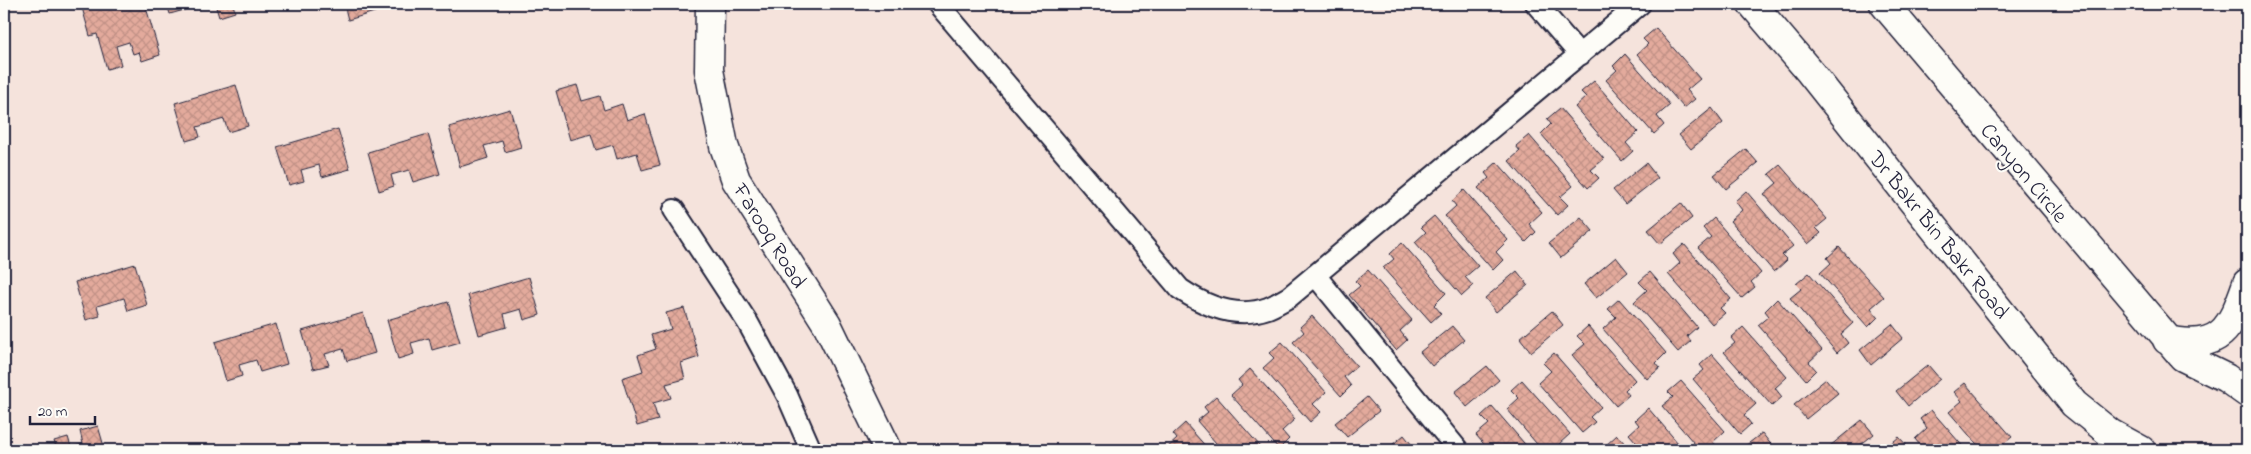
<svg xmlns="http://www.w3.org/2000/svg" width="2251" height="454" font-family="'Indie Flower',sans-serif">
<style>
.building{fill:url(#building-cross-hatch);stroke:#22223b}
.lines{fill:none;stroke-linecap:round;stroke-linejoin:round}
.street-casing{stroke:#22223b;stroke-width:24}
.secondary-casing{stroke:#22223b;stroke-width:31}
.street{stroke:#fdfcf7;stroke-width:20}
.secondary{stroke:#fdfcf7;stroke-width:28}
.labels{text-anchor:middle;stroke-width:4;stroke-linejoin:round;paint-order:stroke}
.street-label{font-size:22px;fill:#22223b;stroke:#fdfcf7}
</style>
<defs>
<pattern id="building-cross-hatch" width="8" height="8" patternUnits="userSpaceOnUse" patternTransform="scale(1.25)"><rect width="8" height="8" fill="#e3aa9c"/><path d="M0 0l8 8M0 8l8-8" fill="none" stroke="#c29287"/></pattern>
</defs>
<rect width="100%" height="100%" fill="#f5e3dc"/>
<filter id="ink" filterUnits="userSpaceOnUse"><feTurbulence type="fractalNoise" baseFrequency=".02" numOctaves="2"/><feDisplacementMap in="SourceGraphic" scale="10" xChannelSelector="R" yChannelSelector="G"/><feConvolveMatrix kernelMatrix="1 2 1 2 8 2 1 2 1" color-interpolation-filters="sRGB"/></filter>
<g filter="url(#ink)">
<path class="building" d="M81,4H145L160,55L142,61L139,52L133,54L129,42L116,46L121,65L107,69L97,34L90,36Z
M167,4H205L170,14Z
M215,4H233L235,12L219,17Z
M344,4H401L348,20Z
M1656,28L1700,79L1687,90L1695,99L1684,108L1637,54L1648,44L1643,39Z
M1625,54L1670,105L1657,116L1664,125L1654,134L1606,80L1617,70L1613,66Z
M1594,81L1638,132L1626,143L1633,151L1622,161L1575,107L1586,97L1581,92Z
M236,85L248,126L228,132L224,119L197,127L200,137L186,141L175,103Z
M577,85L582,101L600,96L604,110L622,104L627,120L645,114L660,165L642,170L637,153L617,159L613,145L596,150L591,134L570,140L556,91Z
M1560,108L1604,159L1591,170L1599,178L1588,188L1541,134L1551,124L1547,119Z
M1712,108L1723,123L1691,149L1679,135Z
M510,109L521,147L505,152L502,141L484,146L488,158L460,167L449,127Z
M338,129L350,169L322,177L319,165L301,170L304,181L289,185L277,147Z
M428,134L440,174L413,182L409,170L391,175L394,186L379,191L368,152Z
M1529,135L1573,186L1560,197L1568,205L1557,215L1509,161L1520,151L1516,146Z
M1746,149L1758,163L1726,189L1714,175Z
M1497,162L1542,212L1529,224L1536,232L1526,242L1478,188L1489,178L1485,173Z
M1646,163L1658,178L1625,204L1613,190Z
M1780,165L1827,219L1816,228L1821,233L1808,244L1764,194L1777,183L1769,174Z
M1464,190L1508,240L1496,252L1503,260L1493,270L1445,216L1456,206L1452,201Z
M1746,191L1793,246L1782,255L1787,260L1774,272L1730,221L1742,210L1735,201Z
M1681,203L1692,218L1660,244L1648,230Z
M1434,216L1478,266L1465,277L1473,286L1462,296L1415,242L1426,232L1421,227Z
M1581,217L1593,231L1561,258L1549,243Z
M1714,218L1761,273L1751,282L1755,287L1742,298L1698,248L1711,237L1703,228Z
M1402,243L1446,293L1434,305L1441,313L1431,322L1383,268L1394,259L1390,254Z
M1684,244L1731,299L1720,308L1725,313L1712,324L1668,274L1680,263L1673,254Z
M1839,247L1884,297L1871,308L1878,317L1868,327L1820,273L1831,263L1827,258Z
M1616,257L1628,272L1596,298L1584,284Z
M135,264L147,305L128,311L124,298L97,306L100,316L86,320L75,282Z
M1368,270L1412,320L1400,331L1407,340L1396,350L1349,295L1360,286L1355,281Z
M1517,271L1528,285L1496,312L1485,298Z
M1650,272L1697,327L1687,336L1691,341L1678,352L1634,302L1647,290L1639,282Z
M1809,273L1853,323L1841,334L1848,343L1837,353L1790,298L1801,289L1796,284Z
M529,277L540,315L524,320L521,309L504,314L507,327L479,335L468,295Z
M1619,299L1666,353L1656,363L1660,368L1647,379L1603,329L1616,317L1608,309Z
M1777,299L1822,350L1809,362L1816,370L1806,380L1758,325L1769,316L1765,311Z
M448,302L460,342L432,350L429,338L411,343L414,354L398,359L387,320Z
M684,308L699,357L681,363L685,379L666,384L671,398L653,403L658,420L637,426L622,378L643,371L638,355L656,349L651,335L671,329L666,313Z
M1552,311L1563,325L1531,352L1520,338Z
M363,313L375,353L347,361L343,349L325,354L329,365L313,369L302,331Z
M1312,316L1357,366L1344,377L1351,386L1341,396L1293,342L1304,332L1300,327Z
M276,324L287,364L260,372L256,360L239,365L242,376L226,381L215,342Z
M1892,324L1903,338L1871,365L1860,350Z
M1452,326L1464,340L1432,366L1420,352Z
M1588,326L1635,380L1625,390L1629,395L1616,406L1572,355L1585,344L1577,336Z
M1743,327L1787,377L1775,388L1782,397L1772,406L1724,352L1735,343L1731,338Z
M1282,342L1326,392L1313,404L1321,412L1310,422L1263,368L1274,358L1269,353Z
M1554,353L1601,407L1590,417L1595,422L1582,433L1538,383L1551,371L1543,363Z
M1712,354L1756,404L1744,415L1751,424L1740,434L1693,379L1704,370L1700,365Z
M1928,365L1940,379L1908,406L1896,391Z
M1487,366L1499,380L1467,407L1455,392Z
M1250,369L1295,419L1282,431L1289,439L1279,449L1231,395L1242,385L1238,380Z
M1826,379L1838,393L1806,419L1794,405Z
M1522,380L1570,434L1559,444L1563,449L1561,450H1542L1507,409L1519,398L1511,390Z
M1681,381L1725,431L1713,442L1720,450H1700L1662,406L1673,397L1668,392Z
M1965,383L2012,437L2001,446L2005,450H1982L1949,412L1962,401L1954,392Z
M1216,396L1260,446L1256,450H1222L1197,421L1208,412L1204,407Z
M1367,397L1379,411L1347,437L1335,423Z
M1492,406L1530,450H1489L1476,435L1489,424L1481,416Z
M1648,408L1684,450H1643L1629,434L1639,425L1635,420Z
M1931,410L1966,450H1924L1915,439L1927,428L1920,419Z
M1862,420L1874,434L1854,450H1834L1830,446Z
M1185,423L1209,450L1166,449L1177,439L1173,434Z
M98,426L105,450H57L54,441L68,437L71,447L83,444L80,431Z
M1762,433L1773,447L1769,450H1740Z
M1404,435L1416,450H1386Z
M1617,435L1631,450H1609L1605,446Z
M1899,437L1911,450H1892L1888,446Z"/>
<g class="lines">
<g class="street-casing">
<path id="street" d="M938,4L1180,289C1205,306 1237,319 1268,308C1275,305 1282,301 1289,297L1640,4
M1536,4L1580,55
M674,210L748,323L787,395L811,450
M1315,275L1458,450"/>
</g>
<g class="secondary-casing">
<path id="secondary" d="M710,4L709,70L724,146L736,180L827,324L888,450
M1752,4L1810,72L2074,404L2110,433L2141,450
M1884,4L2183,357L2226,378L2247,393
M2167,340C2221,351 2231,329 2247,283"/>
</g>
<use href="#street" class="street"/>
<use href="#secondary" class="secondary"/>
</g>
</g>
<g class="labels">
<g class="street-label">
<text transform="translate(2025 172) rotate(50)" y="8">Canyon Circle</text>
<text transform="translate(1940 234) rotate(51)" y="8">Dr Bakr Bin Bakr Road</text>
<text transform="translate(771 235) rotate(58)" y="8">Farooq Road</text>
</g>
</g>
<rect width="2251" height="454" fill="none" stroke="#fdfcf7" stroke-width="20"/>
<rect x="10" y="10" width="2231" height="434" fill="none" stroke="#22223b" stroke-width="2" filter="url(#ink)"/>
<path d="M30 416v8h65v-8" fill="none" stroke="#22223b" stroke-width="2.5"/>
<text x="38" y="416" font-size="15" fill="#22223b" stroke="#fdfcf7" stroke-width="4" paint-order="stroke">20 m</text>
</svg>
